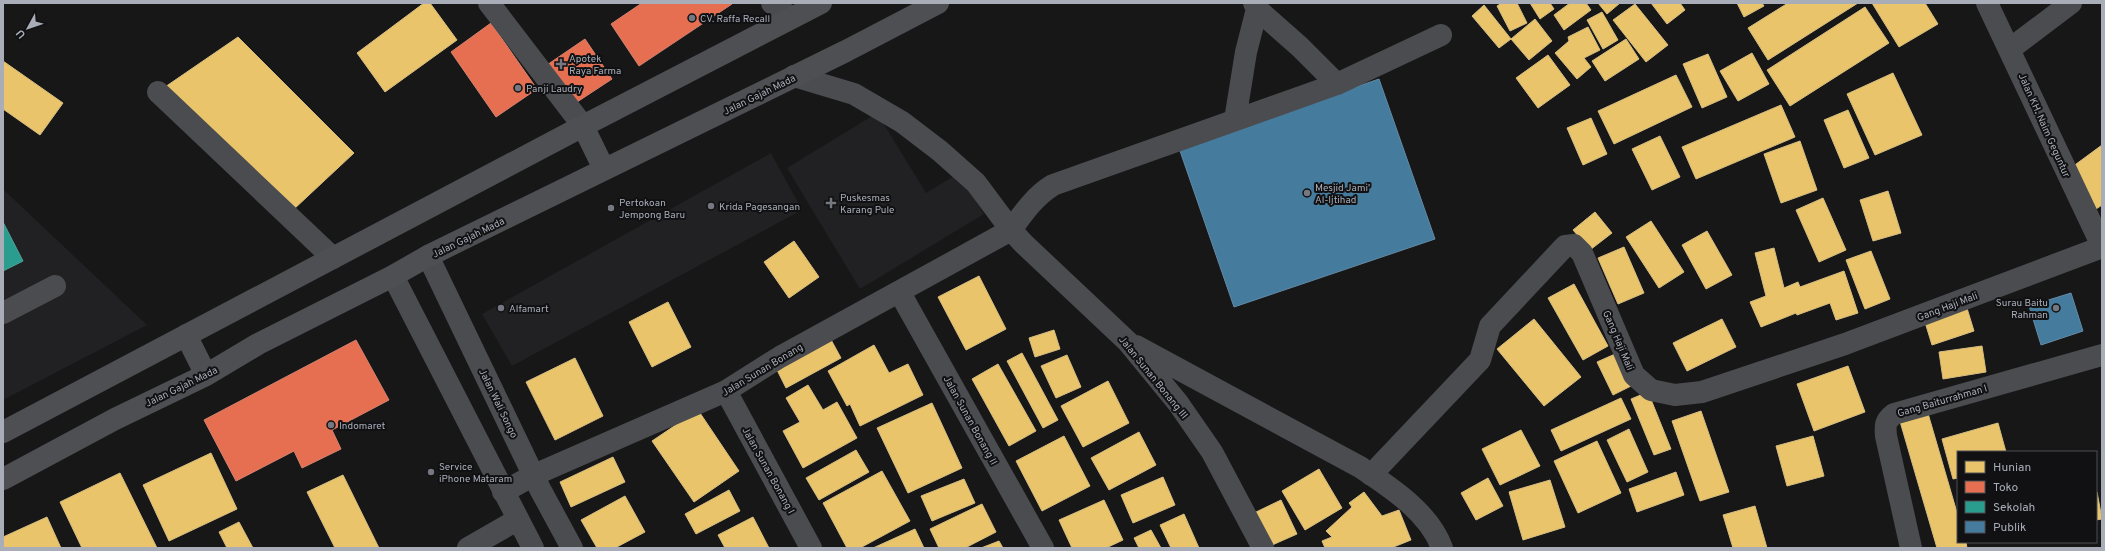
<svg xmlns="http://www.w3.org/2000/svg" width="2105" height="551" font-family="Overpass,sans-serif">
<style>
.built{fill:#212123}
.homes{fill:#e9c46a;stroke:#d6bd81}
.shops{fill:#e76f51;stroke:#d48270}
.schools{fill:#2a9d8f;stroke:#50a29b}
.public{fill:#457b9d;stroke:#638aa5}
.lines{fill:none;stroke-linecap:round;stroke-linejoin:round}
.minor{stroke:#4b4c50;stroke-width:22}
.major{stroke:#4d4f52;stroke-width:22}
.poi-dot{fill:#757880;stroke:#111113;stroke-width:1.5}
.labels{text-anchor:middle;stroke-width:4;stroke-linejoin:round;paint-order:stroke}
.poi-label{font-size:10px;fill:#a8adb8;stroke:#111113;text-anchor:start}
.street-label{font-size:10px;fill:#a8adb8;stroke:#111113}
</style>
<rect width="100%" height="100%" fill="#171717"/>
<path class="built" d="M877,113L926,193L959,173L984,214L860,289L787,168Z
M771,153L802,210L512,366L482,314Z
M3,189L147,325L3,400Z"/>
<path class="homes" d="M424,3H430L457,40L385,92L357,53Z
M1502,3H1517L1527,23L1510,31L1497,6Z
M1530,3H1550L1554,9L1540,19Z
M1570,3H1586L1591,10L1564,30L1554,15Z
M1598,3H1620L1607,14Z
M1651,3H1680L1685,10L1667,24Z
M1737,3H1762L1764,6L1744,17Z
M1788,3H1858L1768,60L1748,28Z
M1872,3H1925L1938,24L1899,47Z
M1635,4L1668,45L1646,62L1613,20Z
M1484,5L1511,39L1499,48L1472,16Z
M1865,7L1889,43L1790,106L1767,70Z
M1602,12L1618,40L1603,49L1587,20Z
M1535,19L1552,41L1529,60L1511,39Z
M1588,27L1600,50L1584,58L1591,67L1577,79L1555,53L1569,41L1568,37Z
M238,37L354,153L293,210L165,87Z
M1626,39L1639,59L1605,81L1592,61Z
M1752,53L1769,84L1738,101L1720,71Z
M1708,54L1727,97L1702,108L1683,64Z
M1548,55L1570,85L1538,108L1516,78Z
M3,61L63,103L40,135L3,109Z
M1893,73L1922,135L1875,155L1847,94Z
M1676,75L1692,107L1614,144L1598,111Z
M1781,105L1795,137L1696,179L1682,147Z
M1848,110L1869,158L1844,168L1824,120Z
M1591,118L1607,154L1583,165L1567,128Z
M1660,136L1680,177L1652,190L1632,149Z
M1800,141L1817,190L1781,203L1764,154Z
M2102,145V205L2096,209L2068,170Z
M1888,191L1901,233L1873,241L1860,200Z
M1823,198L1846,250L1819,262L1796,210Z
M1595,212L1612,233L1590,250L1573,230Z
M1651,221L1684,272L1659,288L1626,237Z
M1707,231L1732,275L1706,289L1682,245Z
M794,241L819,277L789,298L764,262Z
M1624,247L1644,293L1618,304L1598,258Z
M1774,248L1784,288L1798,282L1800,287L1844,271L1858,313L1836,320L1830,303L1797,315L1796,313L1761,327L1750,302L1766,296L1755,253Z
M1871,251L1890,299L1865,309L1846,260Z
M979,276L1006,329L966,350L938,297Z
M1574,284L1608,346L1583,360L1548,298Z
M668,302L691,347L652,367L629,322Z
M1966,305L1974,331L1932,345L1924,319Z
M1534,319L1581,377L1544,406L1497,349Z
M1722,319L1736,347L1687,371L1673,343Z
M1054,330L1060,349L1035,357L1029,338Z
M829,336L841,358L786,388L775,366Z
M874,345L889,373L908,364L923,395L860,426L850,404L847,406L828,371Z
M1982,346L1986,372L1943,379L1939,352Z
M1022,353L1058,420L1043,428L1007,361Z
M1615,354L1631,386L1613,395L1597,362Z
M1067,355L1081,387L1056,398L1041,366Z
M575,358L603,416L555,440L526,382Z
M998,364L1036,431L1009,446L972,379Z
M1848,366L1865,412L1814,431L1797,384Z
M1108,381L1129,423L1083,447L1061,406Z
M808,385L823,410L837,402L857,438L803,468L783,431L800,422L786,398Z
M1648,392L1671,449L1654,455L1631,399Z
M1621,398L1631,419L1561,451L1551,430Z
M932,403L962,468L908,493L877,428Z
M698,410L739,471L694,502L652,441Z
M1927,410L1958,516V542H1966L1967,548H1937L1899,418Z
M1701,411L1729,492L1700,501L1672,421Z
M1998,423L2006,452H1958V478L1953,479L1942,439Z
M1629,429L1648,472L1627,482L1607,440Z
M1521,430L1540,466L1500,485L1482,449Z
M1139,432L1156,465L1109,490L1091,458Z
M1064,436L1090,486L1042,511L1016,461Z
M1813,436L1824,476L1787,486L1776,446Z
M1597,441L1621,493L1578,513L1554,461Z
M856,450L869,472L819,500L806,478Z
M211,453L237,509L169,541L143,485Z
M613,457L625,482L571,507L560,482Z
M1319,469L1342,508L1305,530L1282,491Z
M882,471L910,521L860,548H847L823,503Z
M1676,472L1684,495L1637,512L1629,489Z
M120,473L157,548H82L60,502Z
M343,475L379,548H335L307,492Z
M1163,477L1175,505L1133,523L1121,495Z
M1488,478L1503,506L1476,520L1461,493Z
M964,479L975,503L932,521L921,496Z
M1550,480L1565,527L1523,540L1509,492Z
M729,490L740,511L696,534L685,514Z
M1364,492L1382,516L1399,510L1411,540L1391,548H1325L1322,541L1332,537L1326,531L1352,507L1349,503Z
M2097,492L2102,519L2096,520V493Z
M625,496L645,532L615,548H597L581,520Z
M1104,500L1123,540L1106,548H1072L1059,520Z
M1281,500L1297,534L1270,546L1254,513Z
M982,504L996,532L965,548H939L930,529Z
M1755,506L1767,548H1733L1723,515Z
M1184,514L1199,548H1171L1160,525Z
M47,517L61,548H3V537Z
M753,517L769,548H725L718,535Z
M239,522L253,548H227L219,532Z
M915,529L924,548H873Z
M1151,530L1161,548H1139L1134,538Z
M999,541L1003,548H981Z"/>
<path class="shops" d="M642,3H731L732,4L639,66L611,24Z
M491,23L537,89L496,117L451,52Z
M585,39L612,79L571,106L544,67Z
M356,340L389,400L332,430L341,449L302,468L294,451L236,481L204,420Z"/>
<path class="schools" d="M3,222L23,261L3,271Z"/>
<path class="public" d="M1379,79L1435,239L1234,307L1179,148Z
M2071,293L2083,331L2041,345L2029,306Z"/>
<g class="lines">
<path class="minor" d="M489,3L583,126
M772,3L791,18
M1254,3L1257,9L1300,47L1337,84L1441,35
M1987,3L2102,246
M2010,49L2071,3
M794,76L854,94L902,122L940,151L976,183L1011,230C1024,212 1035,196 1053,185L1337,84
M158,92L333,258
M1235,120L1246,52L1257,9
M428,256L540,489L572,548
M393,276L533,548
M900,293L1043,548
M3,313L55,286
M1136,346L1360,467C1390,487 1429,512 1442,548
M726,391L811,548
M1371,475L1480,360L1490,326L1565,246L1574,245L1582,253L1634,375L1651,390L1675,395L1702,392L1845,344L2102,247
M503,492L534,475L726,391L780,357L1011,230L1024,244L1128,342L1178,403L1212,452L1263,548
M468,548L517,520
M1911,548L1886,436C1885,425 1885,421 1894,414L2102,355"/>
<path class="major" d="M583,126L604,169
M186,335L206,375
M3,432L583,126L821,3
M3,479L115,419L206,375L258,344L393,276L428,256L846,51L938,3"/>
</g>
<g class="poi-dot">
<circle cx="692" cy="18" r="4"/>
<path d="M559 58h4v4h4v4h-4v4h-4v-4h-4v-4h4z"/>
<circle cx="518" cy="88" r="4"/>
<circle cx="1307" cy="193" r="4"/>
<path d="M829 197h4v4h4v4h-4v4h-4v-4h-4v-4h4z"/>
<circle cx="711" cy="206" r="4"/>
<circle cx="611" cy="208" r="4"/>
<circle cx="501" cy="308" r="4"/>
<circle cx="2056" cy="308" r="4"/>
<circle cx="331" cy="425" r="4"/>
<circle cx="431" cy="472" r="4"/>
</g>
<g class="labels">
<g class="poi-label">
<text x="700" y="22">CV. Raffa Recall</text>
<text x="569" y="62">Apotek<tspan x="569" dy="12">Raya Farma</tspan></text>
<text x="526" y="92">Panji Laudry</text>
<text x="1315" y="191">Mesjid Jami'<tspan x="1315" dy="12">Al-Ijtihad</tspan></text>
<text x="840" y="201">Puskesmas<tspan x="840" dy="12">Karang Pule</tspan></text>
<text x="619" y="206">Pertokoan<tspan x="619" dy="12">Jempong Baru</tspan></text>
<text x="719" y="210">Krida Pagesangan</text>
<text x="2048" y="306" text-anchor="end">Surau Baitu<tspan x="2048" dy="12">Rahman</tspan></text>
<text x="509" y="312">Alfamart</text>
<text x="339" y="429">Indomaret</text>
<text x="439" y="470">Service<tspan x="439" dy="12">iPhone Mataram</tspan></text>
</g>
<g class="street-label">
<text transform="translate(759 94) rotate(-26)" y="4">Jalan Gajah Mada</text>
<text transform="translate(2045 125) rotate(66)" y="4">Jalan KH. Naim Geguntur</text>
<text transform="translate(468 237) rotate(-26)" y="4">Jalan Gajah Mada</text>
<text transform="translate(1947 306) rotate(-21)" y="4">Gang Haji Mali</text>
<text transform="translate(1619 340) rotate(67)" y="4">Gang Haji Mali</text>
<text transform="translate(762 369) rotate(-31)" y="4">Jalan Sunan Bonang</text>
<text transform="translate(1154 377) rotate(51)" y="4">Jalan Sunan Bonang III</text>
<text transform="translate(181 386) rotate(-26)" y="4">Jalan Gajah Mada</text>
<text transform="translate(1942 400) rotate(-16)" y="4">Gang Baiturrahman I</text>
<text transform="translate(499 403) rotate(64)" y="4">Jalan Wali Songo</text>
<text transform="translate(971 420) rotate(61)" y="4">Jalan Sunan Bonang II</text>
<text transform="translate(769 470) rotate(61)" y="4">Jalan Sunan Bonang I</text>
</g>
</g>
<rect width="2105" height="551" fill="none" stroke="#a8adb8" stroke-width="8"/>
<rect x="1957" y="451" width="140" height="92" fill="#111113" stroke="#4d4f55"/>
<rect x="1965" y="461" width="20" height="12" fill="#e9c46a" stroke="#4d4f55"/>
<text x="1993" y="471" font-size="12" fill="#a8adb8">Hunian</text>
<rect x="1965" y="481" width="20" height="12" fill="#e76f51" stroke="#4d4f55"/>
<text x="1993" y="491" font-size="12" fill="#a8adb8">Toko</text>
<rect x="1965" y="501" width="20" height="12" fill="#2a9d8f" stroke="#4d4f55"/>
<text x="1993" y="511" font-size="12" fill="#a8adb8">Sekolah</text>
<rect x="1965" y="521" width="20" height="12" fill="#457b9d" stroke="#4d4f55"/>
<text x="1993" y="531" font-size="12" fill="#a8adb8">Publik</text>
<g transform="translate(28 28) rotate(230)" stroke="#111113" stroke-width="3" paint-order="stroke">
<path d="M0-3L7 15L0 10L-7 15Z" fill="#a8adb8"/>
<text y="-6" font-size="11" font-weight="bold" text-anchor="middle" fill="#a8adb8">U</text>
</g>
</svg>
